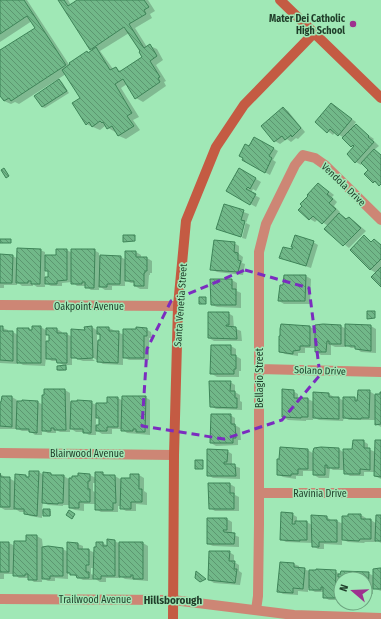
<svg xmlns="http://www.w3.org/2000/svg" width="381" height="619" font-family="'Fira Sans Condensed',sans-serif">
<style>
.shadow{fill:#0003;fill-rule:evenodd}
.building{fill:url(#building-back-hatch);stroke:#3e8458}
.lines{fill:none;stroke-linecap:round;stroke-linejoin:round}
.street{stroke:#cd8675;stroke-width:10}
.secondary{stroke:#c45b43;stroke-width:10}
.marked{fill:none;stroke:#7b2cbf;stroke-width:3;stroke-dasharray:8 5;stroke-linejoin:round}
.poi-dot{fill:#9e308f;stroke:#a0e8b6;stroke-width:1.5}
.labels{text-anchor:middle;stroke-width:3;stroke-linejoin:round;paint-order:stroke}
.poi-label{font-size:10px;font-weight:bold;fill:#1f3d29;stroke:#a0e8b6;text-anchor:end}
.street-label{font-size:10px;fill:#1f3d29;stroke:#a0e8b6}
.neighbourhood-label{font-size:11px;font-weight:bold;fill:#1f3d29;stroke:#a0e8b6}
</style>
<defs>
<pattern id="building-back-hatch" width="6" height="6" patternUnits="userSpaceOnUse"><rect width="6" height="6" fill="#71b889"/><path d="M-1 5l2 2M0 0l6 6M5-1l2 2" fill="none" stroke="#5c9770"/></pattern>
</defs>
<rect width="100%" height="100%" fill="#a0e8b6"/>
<path class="shadow" d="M0,0H27L70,66L87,52L88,53L93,50L91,49L59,0H68L71,5L79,0H148L155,11L150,14L152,18L135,28L147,47L150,46L157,49L163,60L156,65L166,81L164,82L166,86L143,102L136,98L127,84L121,88L139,117L133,120L140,130L126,139L119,136L116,131L115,132L105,126L100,130L86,124L82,98L66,74L19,104L15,102L11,104L4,101L0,94V52L36,28L32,21L0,42ZM129,33L144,58L122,72L116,68L113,69L100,51Z
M59,80L62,82L69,93L45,108L42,107Z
M331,104L356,122L354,125L374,139L373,140L379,146L374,150L381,155V185L374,182L366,174L369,170L362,163L361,165L356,162L354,148L344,138L335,132L333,135L316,122Z
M283,108L288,111L305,132L298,139L296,138L291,142L287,139L280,144L275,141L263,126Z
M255,138L278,151L273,160L276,162L270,175L243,160Z
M239,169L261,182L256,191L253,189L251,193L260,198L256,207L227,191Z
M318,184L329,191L334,195L332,197L337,202L334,206L340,212L339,214L347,220L349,218L354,221L366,231L349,248L325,229L328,226L318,219L315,222L310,219Z
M224,205L249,214L246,223L250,225L246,239L242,238L246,221H244L240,237L217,228Z
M364,237L372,243L374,240L381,244V286L376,273L371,270L351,250Z
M313,242L318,245L311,268L286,260L281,257L293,250L294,247Z
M234,243L239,246V254L243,257L242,263L245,264L243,275L217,272L211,269Z
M40,250L45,252V256H57L67,250L72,253L94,250L99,253V256L121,257L126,260L136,252L141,255V258H147L152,261V273H150V275H149L148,289H140L135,286V283H131L125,280V286H112V290H105L99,286V290H91L86,286H77L72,282L62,283V286H51L45,283V287H37L33,284V286H22L17,282V285H4V288H0V255L13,256L18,259ZM45,270L49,272V278H45Z
M306,276L311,279L310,304H284L279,301L284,286Z
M232,280L237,283V291L241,293V308L217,307L212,305Z
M228,313L233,316L234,328L241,331L242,341H214L209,338Z
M346,325L371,326L376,329V353L361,352L356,348H351L346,345V347H335L331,345V355H321L316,352V348H305V353H298V356L285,354L280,351L310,327L316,330L341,326L346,329Z
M0,327L8,330V332H13L18,335L29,329L33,331L41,327L47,331L57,329L62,332V334H67L72,337L86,331L85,328L92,327L98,331L109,328L124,335L146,329L151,332L152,338H149V360H129L123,357V365L103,364L89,355L88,356L95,361H83L72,357V365H63L67,367V370L59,371L58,370L65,366L58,362V361H52L46,358L45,366L23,365L18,362V364L0,363ZM46,334L50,336V342H46ZM97,334L101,336V341H97Z
M212,346H231L236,349V356L241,359V371H239V377H217L212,374Z
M230,382L235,385V392L240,395V401L242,402V410L216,409L211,406Z
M65,390L70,393V402L86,401L97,405L108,404L118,398L123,401L145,397L150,400V435L127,433L122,429H112V434H102L96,430V435H89L84,432H76L70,428V432H60L56,430V433H48L42,430V435H35L30,431H22L16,428V429H0V403L12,397L17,400V402H38L43,405ZM96,417L100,419V426H96Z
M293,391L298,394V399H308L314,402L329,394L334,397V398H339L344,401V398H355L359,400L369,391L374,394V395H381V393V427L376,424V420H349L344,417L343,421L319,420L313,417V420H306V421L288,420L283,417Z
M230,415L235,418V425L240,428L241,440H238V445L216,446L211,443L210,426Z
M363,441L368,444V449L376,452L381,441V479L375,476V472H364V476H350L345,473V470H333L330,468L329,478H319L314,475V471H303V476H296V479L283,477L278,474L308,450L314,454L339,449L344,453L353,450Z
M227,451L232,454V465L240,468V479L213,478L208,475Z
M39,472L44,475L51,474L55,476H64L70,480L79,477V474L90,475L96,478L102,473L108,476H115L120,479H131V475H139L144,478V491L147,493V505L136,504V511H126L121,508V506H118V512H101L96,509V504H84V511L75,510L70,508V505H63V506L48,505L43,502L42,510L51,511V516H45L42,514V518L30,516L25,513V512H20L14,508V510H5L0,507V474L5,477V478H9L16,482V475L26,476L30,478ZM93,483H96V493L93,491Z
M230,484L235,487V495L239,497V511H215L210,508Z
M292,514L297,517V522H307L312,525V516L327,517L332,521H337L343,524L361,515L366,518V520H371L377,524L381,516V543L376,540V542H365L364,543L348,542L342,539V545L324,544V549H318L313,546V543L286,542L281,539Z
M227,519L232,522V534L239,537V547L213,546L208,544Z
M37,536L42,539L43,548L63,549L68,552L78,544L83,546V550H89L95,553L97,548V543H103L108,546V540L115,541L120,544L143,543L148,546V581L125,579L120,576V578H106V582H100L94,578L93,580H83L68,572V579L55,578V581H48L42,578V582H34L29,578H19L14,574H4V579H0V543H9L15,546L27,542ZM91,568H95V576L91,574Z
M229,552L234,555V562L239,565V571L242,573L240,585L214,583L209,580Z
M281,563L294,564L299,566V568L304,569L309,571H335L341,575L368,573L374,576L381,570V591L373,588V594H365V579H341L340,600H329L324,597V592H315L308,588V592L298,591V595L283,594L278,591Z"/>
<path class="building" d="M0,0H24L66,65L11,101L9,98L4,101L0,96V50L35,28L27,16L0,34Z
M58,0H64L68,6L77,0H144L149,7L144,10L146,14L129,24L144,48L150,44L157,56L150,61L160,77L158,78L160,82L135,99L123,79L115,84L132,113L127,116L134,126L118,136L112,126L107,129L103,122L102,123L100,121L92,127L89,122L86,125L72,103L80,98L62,70L70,64L69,63L87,51L88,53L96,47L110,70L116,67L119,72L142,57L139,52L140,51L124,27L90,50Z
M59,79L67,91L42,107L34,96Z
M331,103L352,119L338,136L330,129L327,133L315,122Z
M283,107L301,128L292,137L291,135L285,140L282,136L274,142L261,126Z
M356,124L369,136L368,137L374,142L355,163L347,154L354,146L353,145L351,147L342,138Z
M254,137L274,148L269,156L272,158L265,173L242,160L243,158L239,156L245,144L249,146Z
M374,149L381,155V184L379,186L375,181L373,183L364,174L368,170L361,163Z
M4,168L9,176L6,178L1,170Z
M239,168L256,178L250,189L248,187L246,189L256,194L250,205L226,191Z
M318,183L329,192L327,194L333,199L329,203L336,209L322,224L313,216L309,220L298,210L302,206L300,204L308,196L307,195Z
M224,204L244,210L241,220L245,221L241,237L216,229Z
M339,213L346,219L349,217L361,228L343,246L324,229Z
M123,235H135V241L123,242Z
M295,235L314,241L306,266L279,258L283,247L292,249L293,247H291Z
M364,235L371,242L374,239L381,245V259L370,270L350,250Z
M0,239H11V243H0Z
M214,240L235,242L234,252L238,253V260L241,261L238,272L210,270Z
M17,248L41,249L40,284H31V281H28V283H16Z
M56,249H67V280L57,281V284H45V277H48V271H45V255H56Z
M71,249H95L94,288H85V282H82V284H71Z
M125,251H136V257H147V271H145V273H144V286H134V281H125Z
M0,254L13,255L12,283H0Z
M100,255L121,256L120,284H107V287H99Z
M381,267V287L371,277Z
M284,275H306L305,301H278L280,285H283Z
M210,279H232V289H236V305H211Z
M199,297H206V304H199Z
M367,311H375V318L367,319Z
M208,312H229V325H226V326L236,327L237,339L208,338Z
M281,324L310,326V346H300V350L293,351V354L279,352V336H280V329Z
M323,324L341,325V344H329V341H327L326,352H315V325Z
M345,324L371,325V351L355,349V346H345Z
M0,326H3V331H13V361L0,360Z
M32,326H41V363H17V328H29V330H32Z
M92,326L93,358L77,359V358H71V329L85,330L84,327Z
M97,327H109V331H119L118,363L97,362L98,340H100V334H97Z
M136,327L147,328V336H144V358H123V329H136Z
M46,328H57V333H67V363H57L56,359H46V341H49V335H46Z
M211,345H231V355H236V369H234V374H210Z
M66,365V370H57V366Z
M209,381H231L230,391H235V398H237V408L210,407Z
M44,389H65L66,430H54V428H51V431H42V395H44Z
M282,389L294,390V398H308V417H301V418L282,417Z
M358,390H370L369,418H361V419L343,418V397H355V401H357Z
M313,392L329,393V397H339V419L313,418Z
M380,392H381V424L375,425V394H380Z
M2,396H12V427L0,426V402H1Z
M122,396H146L145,432H136V429H133V431H121Z
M107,397H118V427H107V431H96V425H99V418H96V403H107Z
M22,400L38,401L37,433L29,432V429H16L17,401H22Z
M77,400L92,401L91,433H83V429H70L71,401H77Z
M211,414H231V424H235L236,438H233V443H210Z
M353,440H364V448H370V470L360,469V474H344L343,449H352Z
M375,440H381V477L374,476Z
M280,447L308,449V469H298V474H291V476L277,475V459H279Z
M321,447L339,448V468H327V465H325V475H313V451L314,448Z
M207,449L228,450L227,462H224V464H235L236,476H207Z
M195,460H203V469H195Z
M29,471H39L37,516L24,514V509H14L15,474L26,475V477H29Z
M43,472L51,473V475H64L63,503H58V504L42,503Z
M95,472H103V475H115L116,503H113V510H95Z
M0,473L1,477H10V507H0Z
M78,473L90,474V481H88V489H90V502H79V508H69V478H72V476H78Z
M130,474H139V489H142V502H131V509H120L121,478H130Z
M208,483H230V493H234V509H209Z
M43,509H50V516H43Z
M69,510L75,514L72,519L66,515Z
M281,512L293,513L292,524H295V521H307V540H300V541L280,540Z
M348,514H361V519H371V539H360L359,541L342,540V516H348Z
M311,515L327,516V520H337V542H319V547H312Z
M376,515H381V541H375Z
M207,518H227V530H223L224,532L235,533L234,544H207Z
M26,535H37V580H28V574H25V576H13L14,541H26Z
M107,539L115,540V576H101V579H93L94,547H96V542H103V546H107Z
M0,542H9V572H0Z
M67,542L78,543V549H89V565H86V572H89V578H77L76,575H70V573H67Z
M119,542H143V579H133V575H131V577H119Z
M48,546L63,548V576H50V579H42V547Z
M209,551H230L229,561H235L234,569H237L235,583L208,580Z
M280,562L294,563V567L305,568L303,589L293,588V593L277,592Z
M380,568H381V589H373V569Z
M316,569L336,570L335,598H323V587H321V590H309V570H316Z
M196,571L206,579L200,582L195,578Z
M341,571L369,572L368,592H365V579H341V594H340V577H338V574H340Z"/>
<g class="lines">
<path class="street" d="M0,305L178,306
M259,369L381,372
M0,453L174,455
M259,493H381
M0,599L173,600L294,615L381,618
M256,610L258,596L259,524V252L266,224L295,165L303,155L315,158L325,165L381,220"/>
<path class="secondary" d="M280,0L381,98
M173,619L174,455L178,306L186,221L216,147L244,105L314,33"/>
</g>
<path class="marked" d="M245,270L309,288L320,375L282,420L224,439L142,426L147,349L171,301Z"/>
<circle class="poi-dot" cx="353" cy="24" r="4"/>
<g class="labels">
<g class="poi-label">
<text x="345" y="22">Mater Dei Catholic<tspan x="345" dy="12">High School</tspan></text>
</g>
<g class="street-label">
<text transform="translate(344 184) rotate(44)" y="4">Vendola Drive</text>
<text transform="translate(180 305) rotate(-86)" y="4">Santa Venetia Street</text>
<text x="89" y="310">Oakpoint Avenue</text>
<text transform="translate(320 370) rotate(2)" y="4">Solano Drive</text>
<text transform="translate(259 378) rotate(-90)" y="4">Bellagio Street</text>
<text x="87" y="457">Blairwood Avenue</text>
<text x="320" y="497">Ravinia Drive</text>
<text x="95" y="603">Trailwood Avenue</text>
</g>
<g class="neighbourhood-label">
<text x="173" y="604">Hillsborough</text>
</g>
</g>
<g transform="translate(353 591) rotate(289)"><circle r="19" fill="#a0e8b6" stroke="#6ca47e"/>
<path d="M0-3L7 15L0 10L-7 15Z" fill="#9e308f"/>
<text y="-6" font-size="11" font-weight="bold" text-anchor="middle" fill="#1f3d29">N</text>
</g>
</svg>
